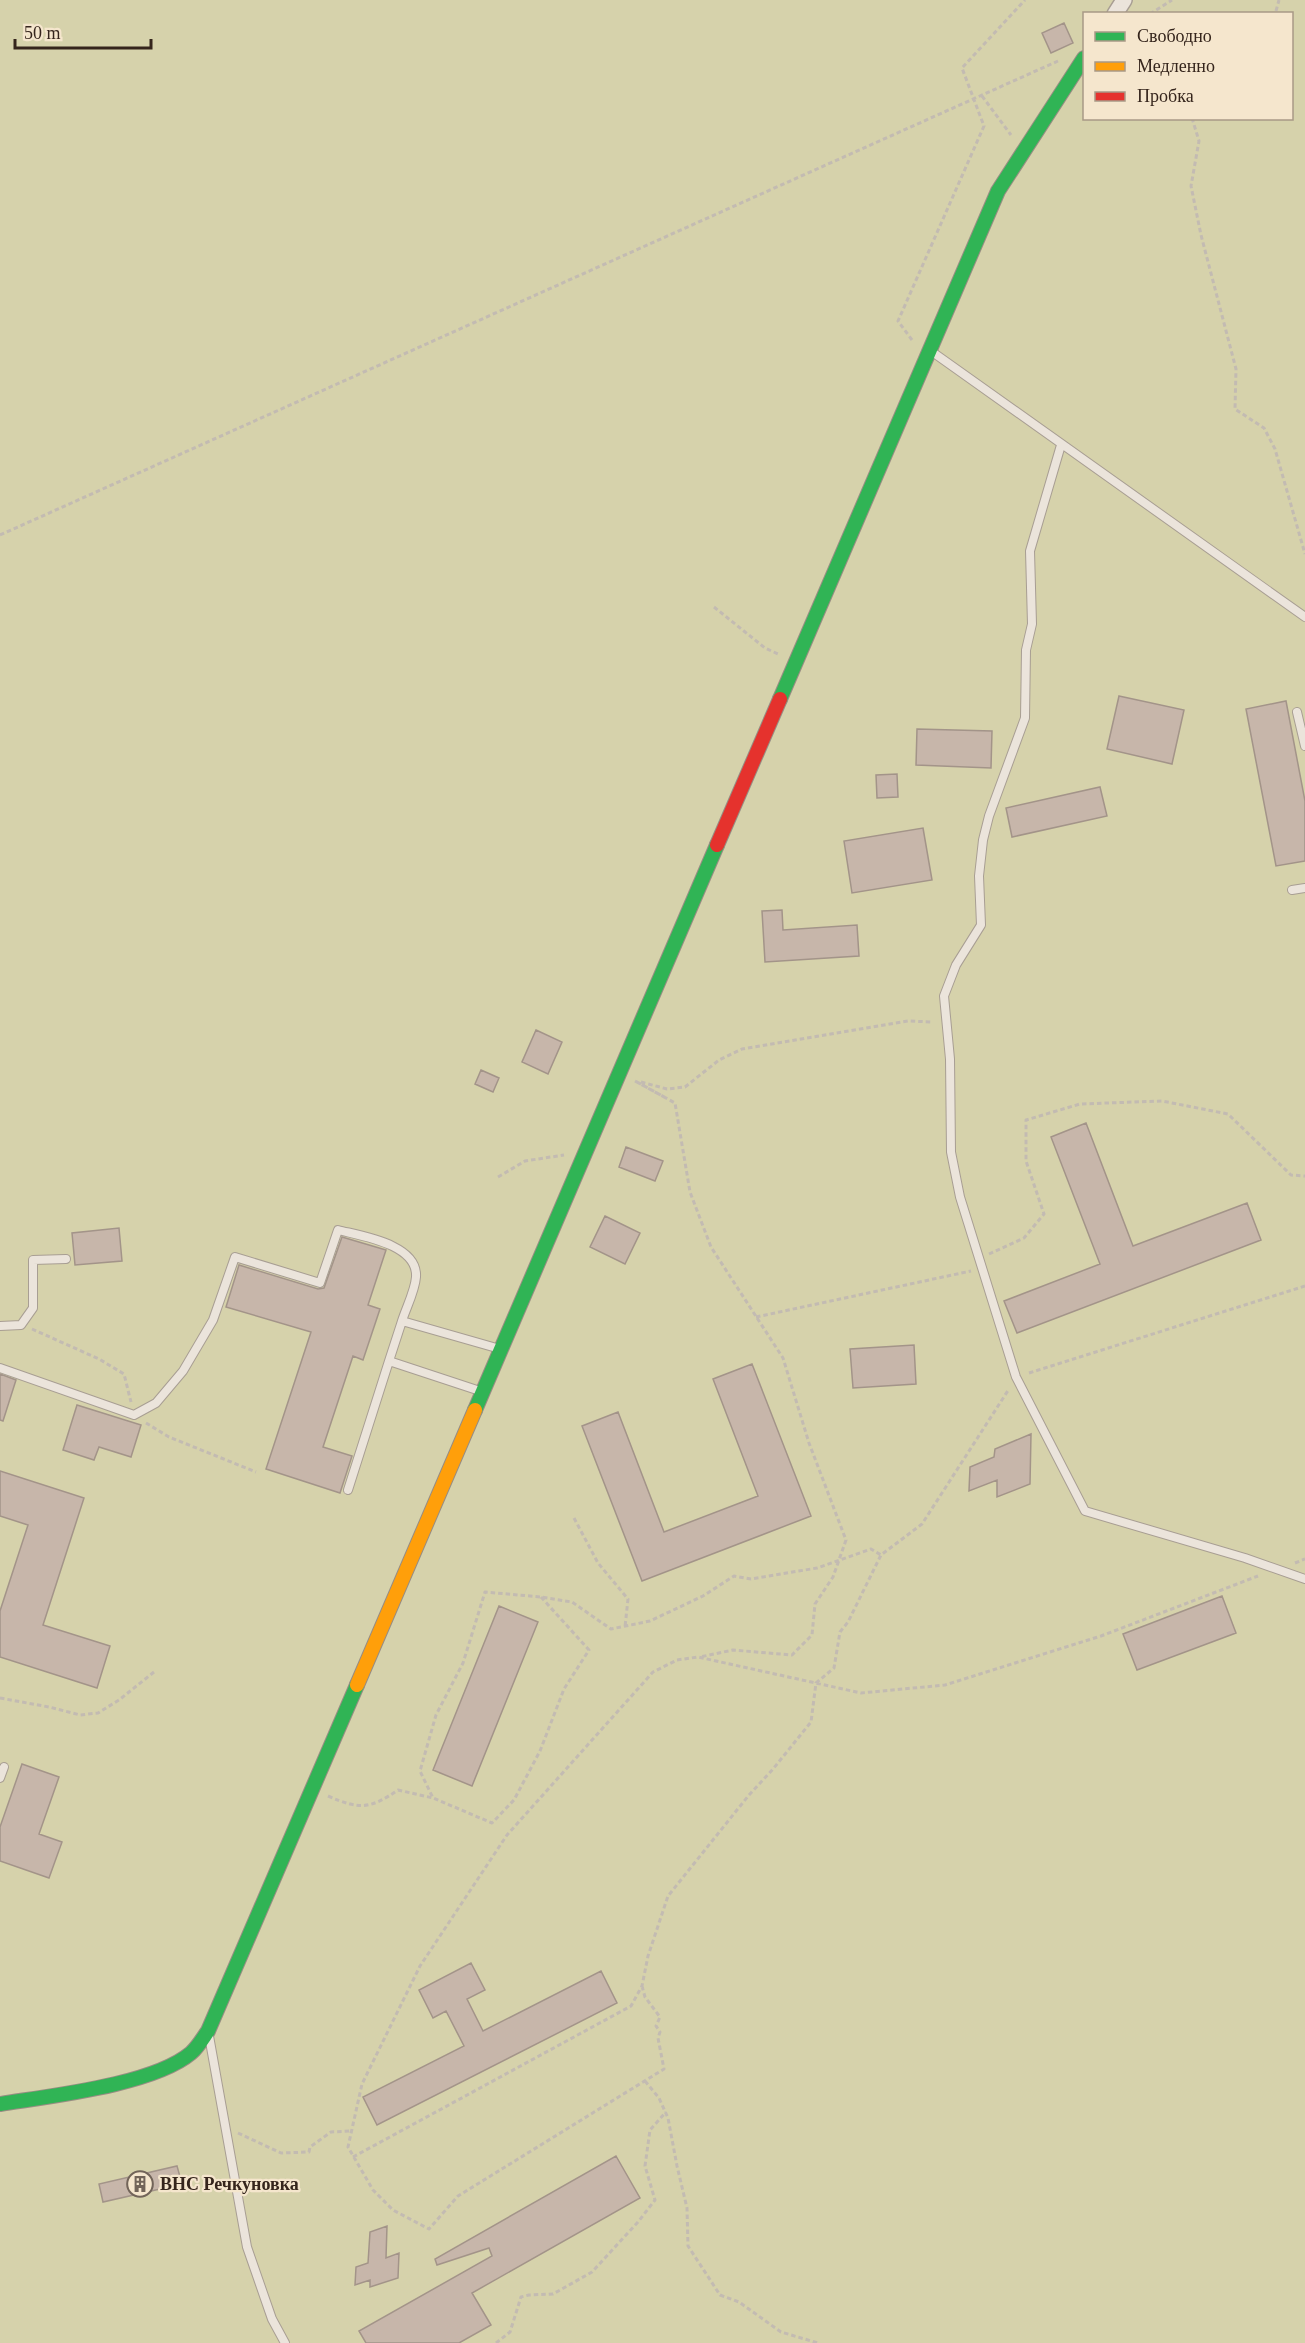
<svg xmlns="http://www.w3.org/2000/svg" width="1305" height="2343" font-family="Georgia,serif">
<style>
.green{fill:#d6d2ab;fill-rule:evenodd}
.building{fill:#c7b6aa;stroke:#a39489;stroke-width:1.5}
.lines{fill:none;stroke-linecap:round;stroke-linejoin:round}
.lane-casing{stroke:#a89e93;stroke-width:10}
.street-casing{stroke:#a89e93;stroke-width:18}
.fast-casing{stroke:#978d83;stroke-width:16}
.slow-casing{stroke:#978d83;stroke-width:16}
.jam-casing{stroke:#978d83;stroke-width:16}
.path{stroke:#c3bbb2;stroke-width:3;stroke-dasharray:4.5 3;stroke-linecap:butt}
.lane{stroke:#ebe4db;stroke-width:8}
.street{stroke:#ebe4db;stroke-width:15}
.fast{stroke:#30b455;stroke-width:14}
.slow{stroke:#ff9f0a;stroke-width:14}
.jam{stroke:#e5322d;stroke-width:14}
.labels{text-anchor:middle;stroke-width:4.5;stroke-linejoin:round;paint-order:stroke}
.poi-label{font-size:18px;font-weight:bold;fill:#35251c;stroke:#f5e6cd;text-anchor:start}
</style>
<rect width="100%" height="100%" fill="#e3d9c9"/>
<path class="green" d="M0,0H1305V2343H0ZM1084,14H1292V118H1084Z"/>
<path class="building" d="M1064,23L1073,43L1051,53L1042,33Z
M1119,696L1184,710L1172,764L1107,749Z
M1286,701L1305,801V861L1276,866L1246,709Z
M917,729L992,731L991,768L916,765Z
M897,774L898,797L877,798L876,775Z
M1100,787L1107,816L1012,837L1006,808Z
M923,828L932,880L852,893L844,841Z
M782,910L783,930L857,925L859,956L765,962L762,911Z
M536,1030L562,1042L548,1074L522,1062Z
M481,1070L499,1078L493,1092L475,1084Z
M1086,1123L1133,1246L1247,1203L1261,1240L1017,1333L1004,1301L1100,1264L1051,1137Z
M626,1147L663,1161L655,1181L619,1167Z
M605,1216L640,1233L625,1264L590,1247Z
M119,1228L122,1261L75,1265L72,1233Z
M342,1237L386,1250L368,1305L380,1309L363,1360L353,1356L323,1447L352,1456L340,1493L266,1469L311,1332L226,1307L239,1265L318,1289L324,1288Z
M914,1345L916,1384L853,1388L850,1349Z
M752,1364L811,1516L642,1581L582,1426L618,1412L664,1532L758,1496L713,1379Z
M0,1374L16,1380L3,1421L0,1420Z
M77,1405L141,1425L131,1457L99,1447L94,1460L63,1450Z
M1031,1434L1030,1484L997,1497V1480L969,1491L970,1467L994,1457L995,1449Z
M0,1471L84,1498L43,1625L110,1646L97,1688L0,1657V1611L28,1525L0,1516Z
M1222,1596L1236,1633L1137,1670L1123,1634Z
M499,1606L538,1622L472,1786L433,1770Z
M22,1764L59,1777L39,1834L62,1842L49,1878L0,1861V1827Z
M471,1963L485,1990L467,1999L483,2031L601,1971L617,2003L377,2125L363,2097L464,2046L446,2011L433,2018L419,1990Z
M616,2156L640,2198L472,2293L491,2325L459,2343H366L359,2331L492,2256L489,2248L437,2265L435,2259Z
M177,2166L182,2184L103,2202L99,2184Z
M387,2226L386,2258L399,2253L398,2278L370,2287V2280L355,2285L356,2267L368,2263L370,2232Z"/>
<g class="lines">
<g class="lane-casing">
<path id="lane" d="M931,351L1305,617
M1061,445L1030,551L1032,624L1026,650L1025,718L989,816L983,840L979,876L981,925L956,965L944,996L950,1059L951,1152L960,1197L1016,1377L1085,1511L1245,1558L1305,1579
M1297,712L1305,746
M1292,890L1305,888
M0,1326L21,1325L33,1308V1260L66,1259
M0,1368L134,1415L156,1403L183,1371L213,1320L235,1257L320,1283L338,1230C361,1236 418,1244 416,1277C415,1291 406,1308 402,1321
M480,1391L389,1361L402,1321L500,1349
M348,1490L389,1361
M0,1778L4,1767
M209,2036L247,2247L272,2319L285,2343"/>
</g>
<g class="street-casing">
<path id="street" d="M1115,14L1124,0"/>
</g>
<g class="fast-casing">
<path id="fast" d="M780,699L998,191L1084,58
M475,1410L717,845
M0,2104C50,2096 153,2085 191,2053C198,2047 203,2038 208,2031L357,1685"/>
</g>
<g class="slow-casing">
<path id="slow" d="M357,1685L475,1410"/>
</g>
<g class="jam-casing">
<path id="jam" d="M717,845L780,699"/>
</g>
<path class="path" d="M1276,11L1279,0
M1150,14L1172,0
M982,96L1011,135
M1192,118L1199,141L1191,186L1201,235L1236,369L1235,409L1264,428L1275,449L1305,554
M912,340L898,321L984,126L962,68L1025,0
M0,535L1058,61
M714,607L765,648L778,654
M635,1081L666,1098
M637,1082L675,1103L690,1192L711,1247L783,1358L809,1443L846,1540L833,1577L815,1604L812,1635L792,1655L733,1650L700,1657
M641,1082L667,1089L685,1087L719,1060L742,1049L908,1021L933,1022
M498,1177L525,1161L564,1155
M989,1254L1024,1238L1044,1214L1026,1161V1120L1080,1104L1162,1101L1228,1114L1291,1175L1305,1176
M756,1317L971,1271
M32,1329L99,1359L124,1374L131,1402
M1029,1373L1305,1286
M146,1423L169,1437L256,1472
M574,1518L598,1563L628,1599L625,1627
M1295,1563L1305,1559
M541,1597L589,1650L564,1689L540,1751L514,1800L492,1823L433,1798L420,1771L436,1715L463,1663L485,1592L541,1597L572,1602L611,1629L650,1621L703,1596L734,1576L751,1579L817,1568L871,1549L881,1555
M0,1698L49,1707L80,1715L98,1713L119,1700L154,1672
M328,1796C360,1810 370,1809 398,1790L433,1798
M642,1986L645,1997L660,2017L656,2026L660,2032L658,2038L664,2069L458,2196L429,2229L393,2210L373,2190L348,2147L362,2084L420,1966L507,1835L653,1672L677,1660L698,1657L861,1693L945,1685L1101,1636L1258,1576
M645,2081L659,2098L668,2118L677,2166L687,2208L688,2246L720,2295L739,2302L781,2332L818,2343
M238,2133L281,2153L309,2152L310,2147L331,2132L351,2131
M353,2157L631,2006L642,1986L648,1956L668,1896L749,1795L773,1769L811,1722L816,1683L834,1668L840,1632L848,1622L881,1555L922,1524L1009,1389
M496,2343L510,2332L521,2297L529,2295L553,2294L592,2272L638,2222L655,2200L645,2166L650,2130L666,2112"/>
<use href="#lane" class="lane"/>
<use href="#street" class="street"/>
<use href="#fast" class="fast"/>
<use href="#slow" class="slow"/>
<use href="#jam" class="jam"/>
</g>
<defs>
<g id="building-ring" transform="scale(1.35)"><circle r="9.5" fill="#f5e6cd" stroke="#726459" stroke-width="1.5"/><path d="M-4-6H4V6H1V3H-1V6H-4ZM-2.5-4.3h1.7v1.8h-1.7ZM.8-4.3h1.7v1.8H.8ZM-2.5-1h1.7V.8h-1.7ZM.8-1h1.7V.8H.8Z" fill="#726459"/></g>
</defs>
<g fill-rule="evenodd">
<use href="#building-ring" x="140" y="2184"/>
</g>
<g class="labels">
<g class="poi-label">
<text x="160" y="2190">ВНС Речкуновка</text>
</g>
</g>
<rect x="1083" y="12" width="210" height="108" fill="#f5e6cd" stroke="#a89986" stroke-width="1.5"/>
<rect x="1095" y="32" width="30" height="9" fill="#30b455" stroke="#a89986" stroke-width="1.5"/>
<text x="1137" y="42" font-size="18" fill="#35251c">Свободно</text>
<rect x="1095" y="62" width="30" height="9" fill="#ff9f0a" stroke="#a89986" stroke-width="1.5"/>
<text x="1137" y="72" font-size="18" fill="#35251c">Медленно</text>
<rect x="1095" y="92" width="30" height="9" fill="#e5322d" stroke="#a89986" stroke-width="1.5"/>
<text x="1137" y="102" font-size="18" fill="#35251c">Пробка</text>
<path d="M15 39v9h136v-9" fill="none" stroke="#35251c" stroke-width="3"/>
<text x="24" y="39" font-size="18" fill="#35251c" stroke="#f5e6cd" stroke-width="4.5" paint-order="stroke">50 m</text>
</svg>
